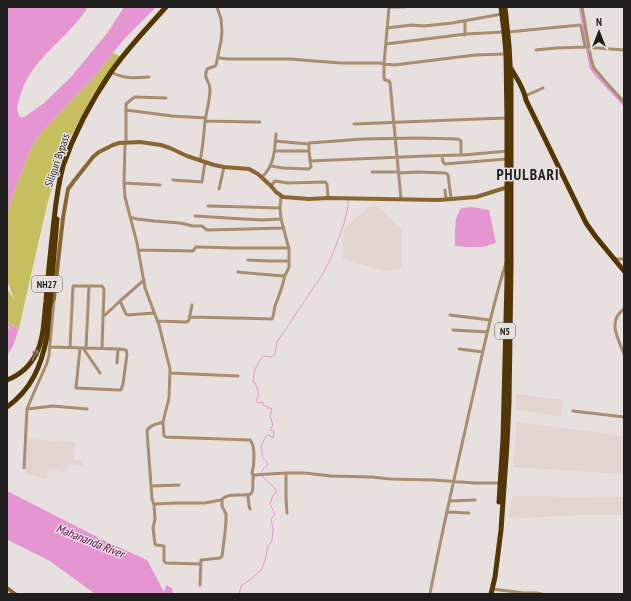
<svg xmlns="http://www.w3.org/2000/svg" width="631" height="601" font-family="'PT Sans Narrow',sans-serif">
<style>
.built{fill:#e2d5d0}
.green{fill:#c7bf5f}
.water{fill:#e495d2}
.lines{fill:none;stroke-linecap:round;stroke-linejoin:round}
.stream{stroke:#e495d2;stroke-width:1}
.canal{stroke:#e495d2;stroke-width:2.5}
.street{stroke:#a88e6e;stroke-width:3}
.secondary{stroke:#8b6532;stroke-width:4}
.highway{stroke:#543504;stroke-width:5}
.oneway{stroke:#8e7a5c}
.labels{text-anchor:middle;stroke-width:3;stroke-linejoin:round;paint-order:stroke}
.shield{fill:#e6e1df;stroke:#5b5857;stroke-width:1}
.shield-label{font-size:10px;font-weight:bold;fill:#201e1d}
.street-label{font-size:11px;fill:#201e1d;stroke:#e6e1df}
.water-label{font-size:12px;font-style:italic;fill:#660258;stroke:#e6e1df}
.district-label{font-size:15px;font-weight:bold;letter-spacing:1px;fill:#201e1d;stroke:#e6e1df}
</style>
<rect width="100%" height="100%" fill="#e6e1df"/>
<path class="built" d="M378,206L402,230V269L384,271L358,263L343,259V231L347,226L369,207Z
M516,394L563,400L561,417L517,410Z
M517,422L624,436V474L513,467Z
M27,439L76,442L73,460L82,461V466H73V464H68L66,472L49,469L47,479L25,474Z
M512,496L624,497V515H579L526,518L509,517Z"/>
<path class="green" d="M113,53L120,56L92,96L69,140L56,175L47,205L19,328C15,328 10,325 7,321V289L14,299L9,285L7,284V215L14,192L30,151L37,138L54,119L94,77Z"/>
<path class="water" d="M7,7H88C67,41 29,58 19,100C17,106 16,112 21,118L24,117L26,116L43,104L71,77L108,32L124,7H156L125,38L94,77L54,119L37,138L30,151L14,192L7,215Z
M473,207L489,210L496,243L483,247H468L455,246V232L456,218L461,208Z
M7,321C9,325 15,328 19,328L14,344L7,356V333L9,327L7,325Z
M7,491L105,541L147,560L164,592L166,585L172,588L173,594H95L50,561L12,542L7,540Z"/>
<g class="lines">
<path class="stream" d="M262,472L263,469L268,465V463C259,457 264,453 261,446L266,436L269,435L273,438L274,431L270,430L273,425L270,416L272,409L263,405V402L258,403L256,401C260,395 258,388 255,383L253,382L255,368H256L262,357L266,356L271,357L275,354L277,342L322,275L331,258L344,224L348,206V201
M239,594L241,586L251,579L261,570L265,561L268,546L272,541L273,529L271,519L275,514L270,504L273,495L277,492C272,483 268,483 262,476"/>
<path class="canal" d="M580,7L588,54L591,68L597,76L624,105"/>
<path class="street" d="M389,7L384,64V78L385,80L389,81L390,83L401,199
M389,7H404
M582,7L591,59L594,68L605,81L624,102
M465,21V35
M387,28L412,25L424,26L452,23L502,14
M508,32L580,25L581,26L585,47
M386,44L466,34L504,32
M536,50L556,48L585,47L624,50
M218,57L220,58L227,59H290L340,63H379L394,65L475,55L506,54
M111,72C123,79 135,78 149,77
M525,96L543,88
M126,110L172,116L206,118
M205,121L260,122
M354,124L478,119L507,118
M275,141L308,144
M125,143L124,183L125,197L137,243L145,288L159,325L170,369L169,398L163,422L164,436L166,437L250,440C256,447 254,465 252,473L253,476
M126,143V104L132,99L135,97L166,98
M275,151H309
M442,156L443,162L445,164L507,159
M200,161C203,147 204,134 205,120C207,110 210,100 210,89C210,81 203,79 207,69L215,66L216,65L221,41L222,32L221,19L217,7
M310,161L426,156L463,155L507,151
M271,166L283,168L309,169L311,167L309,151V143L363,139L419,138L458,139L461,141V155
M372,172H399
M399,173L417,172L446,173L448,175L451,198
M262,177C274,166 275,150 276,134
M173,180L202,182L205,162
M124,183L160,185
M271,186L275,181L288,183L325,182L327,184L328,198
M219,189L224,167
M445,190L446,199
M208,206L280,208
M195,216L262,220L281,219
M130,217L137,219L154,221L180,223L193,226H202L207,230L284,228
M139,250L193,251L196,247H198L236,248H289
M614,259H624
M248,260L268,261H289
M238,272L282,276L286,274L289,267V249L281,219L280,208L281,197
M120,301L126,314L128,315L154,313
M624,309C607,321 618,338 624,354
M450,315L490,320
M103,317L120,301L144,280
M189,317L272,319C274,315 274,311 275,306C279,296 283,286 285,275
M157,321L187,322L189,320L192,305
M453,330L487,332
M50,347L120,349L126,350L127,354L123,384L121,390H118L76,388L80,348
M70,347L73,286H102L104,289L102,348
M83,348L100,373
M86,348L89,286
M459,349L483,352
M117,363L118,349
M170,373L238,376
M27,409L53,406L87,409
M573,411L624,417
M163,422C157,424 149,425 147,431L152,499L154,505L155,519L153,528L155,544L156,545L164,546V561L166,563L200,564
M24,468L27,409L32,397L47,363L49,355L54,299
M286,473V498L287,513
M151,486L179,485
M248,495L249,506L250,509
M449,501L475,500
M154,504L176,503H205L221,500
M447,512L469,513
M200,585L201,560L220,558L222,556L225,533L226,521V514L222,506V499C229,492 241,497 251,494C255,489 251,481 254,475L286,473H305L331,476L372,477L390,479L433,480L475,483H500
M492,589L524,593H537L542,594
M430,594C442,530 457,467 471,404C482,357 491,309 506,263"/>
<path class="secondary" d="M50,305L51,304L54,298L63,218L68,189L74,181L93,157L99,152L113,145L119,143L140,142L161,145L170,148L187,156L214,165L224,167L249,169L258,174L271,186L276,192L283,197L309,199L328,198L439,200L476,197L508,187
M7,588L15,594"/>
<path class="highway" d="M510,67C516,77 524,88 526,100L586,223L596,237L624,271
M7,380C20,375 31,365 37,352C44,337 44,318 46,301C48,274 51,247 54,220C56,201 58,185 63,166C74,134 92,100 111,72C127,49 147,28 166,7
M7,407C32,389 41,366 47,337L57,219
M499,502L503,439L507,281V118L506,54L504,32L501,7
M491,594L495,577L501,530L507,444L509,402L511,266V82L509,46L505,7"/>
</g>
<defs><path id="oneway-shaft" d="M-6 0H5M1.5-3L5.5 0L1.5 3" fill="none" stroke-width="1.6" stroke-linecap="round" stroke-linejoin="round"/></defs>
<use class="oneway" href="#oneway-shaft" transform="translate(35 355) rotate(-63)"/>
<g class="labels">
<g class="shield">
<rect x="32" y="276" width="30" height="16" rx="3"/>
<rect x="495" y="323" width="20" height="16" rx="3"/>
</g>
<g class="shield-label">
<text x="47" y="288">NH27</text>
<text x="505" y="335">N5</text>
</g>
<g class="street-label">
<text transform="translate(57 160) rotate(-71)" y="4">Siliguri Bypass</text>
</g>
<g class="water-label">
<text transform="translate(90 541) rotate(22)" y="4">Mahananda River</text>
</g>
<g class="district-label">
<text x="528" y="180">PHULBARI</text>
</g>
</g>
<rect width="631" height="601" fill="none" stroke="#201e1d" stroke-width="16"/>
<g transform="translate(599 32)" stroke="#e6e1df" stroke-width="3" paint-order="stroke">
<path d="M0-3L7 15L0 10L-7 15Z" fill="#201e1d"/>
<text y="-6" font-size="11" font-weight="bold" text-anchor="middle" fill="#201e1d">N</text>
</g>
</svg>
